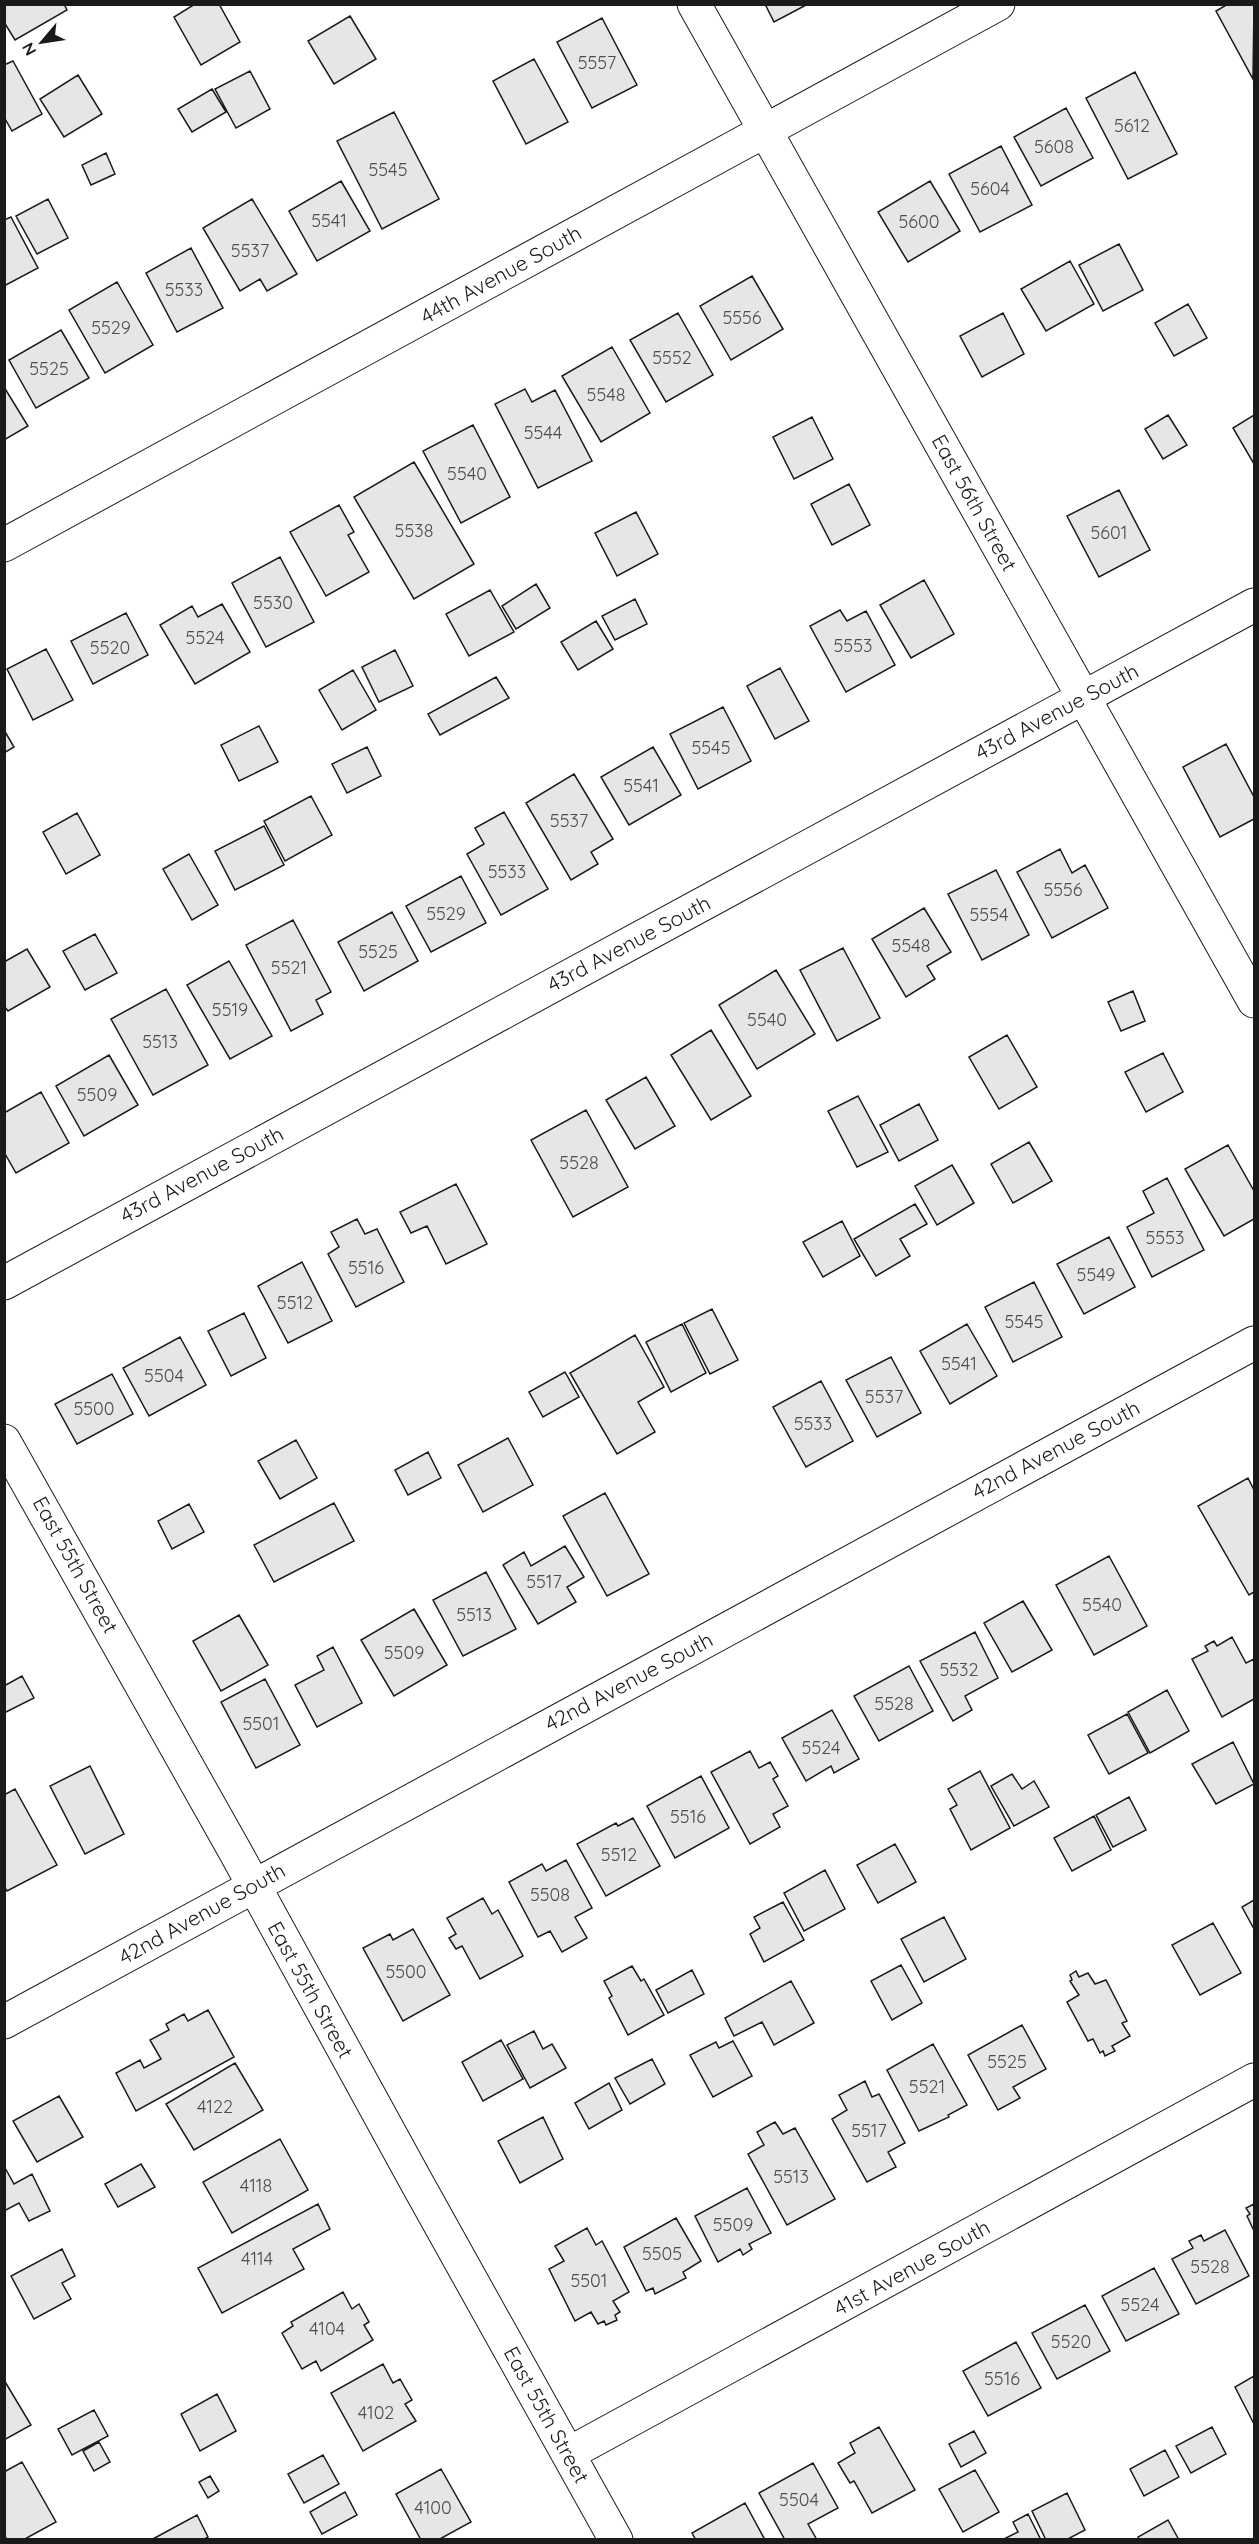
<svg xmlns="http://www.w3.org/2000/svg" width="1259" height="2544" font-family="Quicksand,sans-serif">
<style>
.building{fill:#e6e6e6;stroke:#1a1a1a;stroke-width:1.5}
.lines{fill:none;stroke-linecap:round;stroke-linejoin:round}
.street-casing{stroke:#1a1a1a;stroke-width:35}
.street{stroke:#fff;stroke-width:33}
.labels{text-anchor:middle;stroke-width:4.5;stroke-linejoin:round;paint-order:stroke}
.number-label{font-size:18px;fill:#4d4d4d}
.street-label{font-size:21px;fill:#1a1a1a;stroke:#fff}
</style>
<rect width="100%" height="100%" fill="#fff"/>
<path class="building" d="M4,4H64L67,10L15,40L4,22Z
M195,4H219L240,42L201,65L174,17Z
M765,4H808L774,22Z
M1228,4H1254L1253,79L1216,11Z
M350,16L376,59L334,84L308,41Z
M602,18L637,85L592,108L557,42Z
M534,59L568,122L526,144L493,81Z
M13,61L42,114L12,131L4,117V65Z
M250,71L270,109L236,128L215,89Z
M1135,72L1177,154L1128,179L1086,98Z
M78,75L102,114L64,137L40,99Z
M212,89L226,112L192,132L178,109Z
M1066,108L1093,158L1041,186L1014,137Z
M394,112L439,199L382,229L337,141Z
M1001,146L1032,205L980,232L949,174Z
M106,153L115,174L91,185L82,165Z
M341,181L370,231L317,261L289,211Z
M930,181L960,231L908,262L878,212Z
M48,199L68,238L37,254L16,216Z
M252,199L297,274L267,291L260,279L240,291L203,228Z
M11,217L38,268L4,286V220Z
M1119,244L1143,290L1103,311L1079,265Z
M191,248L223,308L177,332L146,273Z
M1070,261L1094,304L1046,331L1021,289Z
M752,276L783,329L731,360L700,306Z
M117,282L153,345L105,373L69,310Z
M1188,304L1207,338L1174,356L1155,323Z
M678,313L713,375L666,402L630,340Z
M1003,313L1024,354L982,377L960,336Z
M61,330L89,378L36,408L9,360Z
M612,347L650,413L601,442L562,376Z
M4,387L28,426L4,440Z
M525,389L532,402L555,390L592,461L538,488L495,404Z
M1168,415L1187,445L1163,459L1145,429Z
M1254,415V464L1233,428Z
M812,417L833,459L794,479L773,437Z
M473,425L510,497L461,523L423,451Z
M414,462L474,564L414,599L354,497Z
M849,484L870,525L832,545L811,504Z
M1119,490L1150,550L1099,577L1067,516Z
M339,505L354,532L348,535L369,572L326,596L290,532Z
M636,512L658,554L617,576L595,533Z
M280,557L314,622L266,647L232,583Z
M924,580L954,634L911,658L880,605Z
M536,584L550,608L516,629L502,606Z
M490,590L514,632L469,656L446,614Z
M635,599L647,624L615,640L602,616Z
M222,604L250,652L195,684L160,625L192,606L198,617Z
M840,610L847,621L866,611L895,665L846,692L810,626Z
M126,613L148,655L93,684L71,641Z
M596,621L613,649L578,670L561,642Z
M46,649L73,700L33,720L7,669Z
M395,650L413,686L379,702L362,667Z
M780,668L809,721L775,739L747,686Z
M353,670L376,710L342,730L319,690Z
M496,677L509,698L440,735L428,714Z
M723,707L751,761L698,789L670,734Z
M259,726L278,762L239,781L221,745Z
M4,730L14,747L4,753Z
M1226,744L1254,797V819L1220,837L1183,767Z
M367,747L381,776L347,793L332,764Z
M653,747L681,795L629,825L601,777Z
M574,774L613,839L591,852L598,864L571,880L526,803Z
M311,796L332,835L285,861L264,821Z
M504,812L548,889L501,915L467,854L484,844L475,828Z
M77,813L100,855L66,874L43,832Z
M264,826L284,865L235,890L215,851Z
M1060,849L1072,873L1085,865L1108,908L1052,938L1017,872Z
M189,854L218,905L192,920L163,869Z
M996,870L1029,935L982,960L948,894Z
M461,876L486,923L431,952L406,906Z
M924,908L951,952L927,966L935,979L906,997L872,939Z
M392,912L418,961L364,991L338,942Z
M293,920L331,992L316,1000L323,1014L291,1031L246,945Z
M95,934L117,973L85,990L63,951Z
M843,948L880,1018L837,1041L800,970Z
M27,949L50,987L8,1011L4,1006V962Z
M229,961L272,1036L230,1059L187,985Z
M776,970L815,1034L757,1069L719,1005Z
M166,989L208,1065L153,1095L111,1019Z
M1133,991L1145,1021L1121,1031L1108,1002Z
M711,1030L751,1096L711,1120L671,1055Z
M1007,1035L1037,1087L999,1109L969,1057Z
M1163,1053L1183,1092L1146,1112L1125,1072Z
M109,1055L138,1105L84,1136L56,1086Z
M646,1077L675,1126L635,1149L606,1100Z
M41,1092L69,1143L16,1173L4,1152V1113Z
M858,1096L888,1152L857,1167L828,1111Z
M919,1104L938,1140L899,1161L880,1125Z
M586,1110L628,1187L573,1217L531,1140Z
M1029,1142L1052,1181L1013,1203L991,1164Z
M1228,1145L1254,1191V1219L1224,1236L1185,1169Z
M952,1165L974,1203L937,1225L915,1186Z
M1167,1178L1204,1250L1152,1277L1127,1227L1154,1213L1143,1191Z
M456,1184L487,1244L446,1264L427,1226L411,1233L400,1212Z
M915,1204L927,1224L900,1239L910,1256L876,1276L854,1239Z
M357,1219L365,1234L377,1229L404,1282L356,1307L328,1254L339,1247L331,1232Z
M842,1221L860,1256L823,1277L803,1242Z
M1109,1237L1135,1287L1084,1314L1057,1264Z
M302,1262L332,1321L288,1343L258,1286Z
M1034,1282L1062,1337L1013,1362L985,1307Z
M712,1309L738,1360L710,1374L684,1323Z
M244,1313L266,1358L231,1376L208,1331Z
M682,1324L706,1373L671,1392L646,1342Z
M967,1324L997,1376L950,1404L920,1351Z
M635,1335L664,1387L638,1402L655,1432L617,1454L570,1373Z
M180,1337L206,1385L149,1416L123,1368Z
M891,1357L921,1413L877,1437L846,1380Z
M565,1372L579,1397L543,1417L529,1392Z
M112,1374L133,1414L77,1444L55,1404Z
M821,1381L853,1441L806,1467L773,1407Z
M508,1438L533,1485L483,1512L458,1465Z
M296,1440L317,1478L280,1499L258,1461Z
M428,1452L441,1478L408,1495L395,1470Z
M1248,1478L1254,1490V1592L1249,1595L1198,1506Z
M605,1493L649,1574L607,1596L563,1516Z
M334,1503L354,1541L274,1582L254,1545Z
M189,1504L204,1532L172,1549L158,1521Z
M565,1546L584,1577L567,1587L576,1602L538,1624L503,1565L524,1552L531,1566Z
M1109,1556L1147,1626L1094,1655L1056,1585Z
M486,1572L516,1629L463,1656L433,1600Z
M1023,1601L1052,1650L1012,1672L984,1623Z
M414,1609L447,1665L394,1696L361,1640Z
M239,1615L268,1665L221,1691L193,1641Z
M975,1632L998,1678L965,1696L972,1710L953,1721L920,1661Z
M1232,1637L1246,1663L1254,1659V1699L1222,1717L1192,1659L1208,1651L1205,1646L1214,1641L1217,1646Z
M333,1647L362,1703L317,1727L295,1685L324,1670L317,1656Z
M909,1666L933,1711L879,1741L854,1696Z
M22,1676L34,1698L4,1713V1686Z
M265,1679L300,1745L256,1768L221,1702Z
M1167,1690L1189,1731L1150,1753L1128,1712Z
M832,1710L859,1759L834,1773L831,1766L806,1781L782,1738Z
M1127,1714L1148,1753L1109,1774L1088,1735Z
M1233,1742L1254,1784L1216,1804L1192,1764Z
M750,1751L759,1768L770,1762L778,1776L773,1779L788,1806L773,1814L780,1827L750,1844L711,1772Z
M90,1766L124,1834L85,1854L50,1786Z
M980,1771L1010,1828L971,1850L950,1809L957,1805L948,1789Z
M1012,1774L1022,1789L1034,1781L1049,1807L1014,1826L991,1786Z
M701,1776L729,1828L675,1858L647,1806Z
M15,1789L57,1865L7,1891L4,1886V1795Z
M1129,1797L1146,1830L1113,1847L1096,1815Z
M1094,1816L1111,1850L1072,1871L1054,1838Z
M633,1818L660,1866L606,1896L577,1844L616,1823L618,1826Z
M895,1844L916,1882L878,1903L857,1865Z
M566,1860L592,1908L575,1917L587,1938L562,1952L550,1931L538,1937L509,1882L542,1864L546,1871Z
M825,1870L845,1909L804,1931L784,1893Z
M483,1898L492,1914L498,1910L523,1956L480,1979L462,1946L456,1949L449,1938L456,1934L447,1918Z
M1254,1900V1929L1242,1907Z
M783,1902L804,1940L764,1962L750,1934L760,1928L754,1917Z
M944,1917L966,1959L924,1982L901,1939Z
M1213,1923L1241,1973L1200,1995L1172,1945Z
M413,1929L450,1995L403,2021L363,1948L390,1934L393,1940Z
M901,1965L922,2003L892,2020L871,1981Z
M632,1966L641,1981L644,1979L664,2015L628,2035L609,1998L612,1996L604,1981Z
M692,1970L704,1994L668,2013L656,1990Z
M1076,1971L1079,1977L1088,1973L1095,1984L1106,1980L1127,2021L1122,2023L1130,2036L1112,2046L1115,2051L1105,2056L1103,2051L1100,2053L1093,2039L1088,2041L1067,2002L1079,1995L1070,1981L1072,1980L1070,1975Z
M791,1981L814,2023L774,2045L762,2022L734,2036L725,2018Z
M208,2010L234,2057L136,2111L116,2073L140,2060L144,2068L161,2059L150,2040L169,2030L166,2024L184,2014L188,2021Z
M1022,2025L1046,2069L1013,2087L1020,2098L998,2110L968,2055Z
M534,2031L543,2049L552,2044L566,2068L530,2088L507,2045Z
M501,2040L523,2079L483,2101L462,2062Z
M733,2041L752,2076L713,2097L690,2055L716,2042L719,2048Z
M933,2044L967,2105L948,2115L949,2117L919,2131L887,2070Z
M652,2059L665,2084L630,2104L615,2078Z
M235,2063L263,2110L194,2150L166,2104Z
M865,2081L872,2097L879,2094L905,2143L888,2152L896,2167L867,2182L832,2119L847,2110L839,2095Z
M609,2083L622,2110L589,2129L575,2103Z
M59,2096L83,2137L37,2162L13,2121Z
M543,2117L563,2159L520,2183L498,2141Z
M775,2122L783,2134L795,2128L835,2199L787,2225L748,2154L764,2145L757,2132Z
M280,2139L308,2190L232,2233L203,2182Z
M141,2164L155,2187L118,2207L105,2184Z
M4,2166L14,2184L32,2174L50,2211L29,2221L19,2203L4,2211Z
M747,2188L771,2233L749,2244L752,2249L743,2255L740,2249L718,2262L695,2216Z
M318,2204L330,2229L293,2249L304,2269L222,2313L198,2268Z
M1254,2204V2231L1247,2216L1250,2214L1246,2208Z
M676,2218L701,2261L683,2272L686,2278L655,2294L653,2288L646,2291L624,2247Z
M587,2228L596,2245L602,2241L629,2292L613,2301L620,2312L615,2315L617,2320L606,2325L604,2321L598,2324L591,2312L575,2321L549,2269L564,2261L555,2246Z
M1225,2230L1249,2276L1196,2304L1172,2259L1193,2248L1189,2241L1201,2235L1204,2241Z
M62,2249L75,2276L62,2283L71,2299L34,2319L11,2276Z
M1154,2268L1179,2314L1126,2341L1102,2296Z
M343,2292L352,2309L359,2304L369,2322L364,2325L373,2340L321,2371L316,2361L302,2369L282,2333L293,2326L291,2322Z
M1085,2305L1110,2351L1057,2379L1032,2333Z
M1016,2342L1041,2388L988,2416L963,2371Z
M383,2364L393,2383L400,2379L412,2400L405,2404L416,2421L363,2451L331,2393Z
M1254,2376V2424L1235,2387Z
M4,2380L31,2425L4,2440Z
M217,2394L236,2431L200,2451L181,2414Z
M94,2410L108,2436L72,2455L58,2429Z
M879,2427L915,2490L872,2513L854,2481L850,2483L838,2463L855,2453L850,2443Z
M1212,2427L1226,2454L1191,2473L1176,2446Z
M974,2431L986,2453L961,2467L949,2444Z
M99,2442L110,2462L94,2471L83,2451Z
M1165,2450L1179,2477L1144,2496L1130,2469Z
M323,2455L339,2484L304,2503L288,2474Z
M22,2462L56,2522L23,2540H7L4,2534V2472Z
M813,2463L838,2508L808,2524L817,2540H785L759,2493Z
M441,2469L471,2522L438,2540H421L396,2494Z
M975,2470L999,2512L963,2532L939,2489Z
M210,2476L219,2491L208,2498L199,2482Z
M345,2492L357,2515L322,2534L310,2512Z
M1067,2493L1085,2530L1066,2540H1046L1032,2511Z
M745,2503L765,2540H696L692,2533Z
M1028,2514L1041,2540H1002L1018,2532L1013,2522Z
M197,2515L208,2537L203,2540H151Z
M1168,2520L1179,2540H1139L1138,2537Z"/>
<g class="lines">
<g class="street-casing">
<path id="street" d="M694,4L1254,1001
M4,545L998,4
M4,1283L1254,605
M4,1441L236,1853L417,2183L616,2540
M4,2022L1254,1343
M568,2454L1254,2080"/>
</g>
<use href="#street" class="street"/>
</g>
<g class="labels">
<g class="number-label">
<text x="597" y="69">5557</text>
<text x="1132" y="132">5612</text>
<text x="1054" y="153">5608</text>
<text x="388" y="176">5545</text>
<text x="990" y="195">5604</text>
<text x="329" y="227">5541</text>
<text x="919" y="228">5600</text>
<text x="250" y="257">5537</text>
<text x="184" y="296">5533</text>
<text x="742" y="324">5556</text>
<text x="111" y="334">5529</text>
<text x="672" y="364">5552</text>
<text x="49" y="375">5525</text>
<text x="606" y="401">5548</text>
<text x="543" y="439">5544</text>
<text x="467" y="480">5540</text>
<text x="414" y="537">5538</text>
<text x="1109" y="539">5601</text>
<text x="273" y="609">5530</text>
<text x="205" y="644">5524</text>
<text x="853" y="652">5553</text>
<text x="110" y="654">5520</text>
<text x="711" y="754">5545</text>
<text x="641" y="792">5541</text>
<text x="569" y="827">5537</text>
<text x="507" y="878">5533</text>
<text x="1063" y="896">5556</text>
<text x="446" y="920">5529</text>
<text x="989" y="921">5554</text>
<text x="911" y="952">5548</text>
<text x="378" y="958">5525</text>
<text x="289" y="974">5521</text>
<text x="230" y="1016">5519</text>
<text x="767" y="1026">5540</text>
<text x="160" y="1048">5513</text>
<text x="97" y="1101">5509</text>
<text x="579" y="1169">5528</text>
<text x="1165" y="1244">5553</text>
<text x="366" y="1274">5516</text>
<text x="1096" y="1281">5549</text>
<text x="295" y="1309">5512</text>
<text x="1024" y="1328">5545</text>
<text x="959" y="1370">5541</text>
<text x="164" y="1382">5504</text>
<text x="884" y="1403">5537</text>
<text x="94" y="1415">5500</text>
<text x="813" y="1430">5533</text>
<text x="544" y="1588">5517</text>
<text x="1102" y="1611">5540</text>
<text x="474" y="1621">5513</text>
<text x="404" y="1659">5509</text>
<text x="959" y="1676">5532</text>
<text x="894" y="1710">5528</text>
<text x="261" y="1730">5501</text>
<text x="821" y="1754">5524</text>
<text x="688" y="1823">5516</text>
<text x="619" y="1861">5512</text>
<text x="550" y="1901">5508</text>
<text x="406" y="1978">5500</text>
<text x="1007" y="2068">5525</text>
<text x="927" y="2093">5521</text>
<text x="215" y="2113">4122</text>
<text x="869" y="2137">5517</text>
<text x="791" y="2183">5513</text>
<text x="256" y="2192">4118</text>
<text x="733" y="2231">5509</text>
<text x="662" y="2260">5505</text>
<text x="257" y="2265">4114</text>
<text x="1210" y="2273">5528</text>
<text x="589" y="2287">5501</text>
<text x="1140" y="2311">5524</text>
<text x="327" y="2335">4104</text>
<text x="1071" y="2348">5520</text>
<text x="1002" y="2385">5516</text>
<text x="376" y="2419">4102</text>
<text x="799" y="2506">5504</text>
<text x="433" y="2514">4100</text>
</g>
<g class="street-label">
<text transform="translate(501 275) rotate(-29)" y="7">44th Avenue South</text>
<text transform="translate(974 503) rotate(61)" y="7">East 56th Street</text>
<text transform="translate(1057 712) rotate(-28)" y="7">43rd Avenue South</text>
<text transform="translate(629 944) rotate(-28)" y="7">43rd Avenue South</text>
<text transform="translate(202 1175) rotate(-28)" y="7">43rd Avenue South</text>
<text transform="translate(1056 1450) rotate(-28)" y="7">42nd Avenue South</text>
<text transform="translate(75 1565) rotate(61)" y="7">East 55th Street</text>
<text transform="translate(629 1682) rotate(-28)" y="7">42nd Avenue South</text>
<text transform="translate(202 1914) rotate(-29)" y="7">42nd Avenue South</text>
<text transform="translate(310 1990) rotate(61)" y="7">East 55th Street</text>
<text transform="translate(912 2268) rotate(-29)" y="7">41st Avenue South</text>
<text transform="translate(546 2415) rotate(61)" y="7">East 55th Street</text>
</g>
</g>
<rect width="1259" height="2544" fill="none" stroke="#1a1a1a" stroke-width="12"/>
<g transform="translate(42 42) rotate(241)" stroke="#ffffff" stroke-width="4.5" paint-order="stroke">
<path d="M0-4.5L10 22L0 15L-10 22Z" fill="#1a1a1a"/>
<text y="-9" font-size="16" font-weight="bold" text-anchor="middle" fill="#1a1a1a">N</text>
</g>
</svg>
